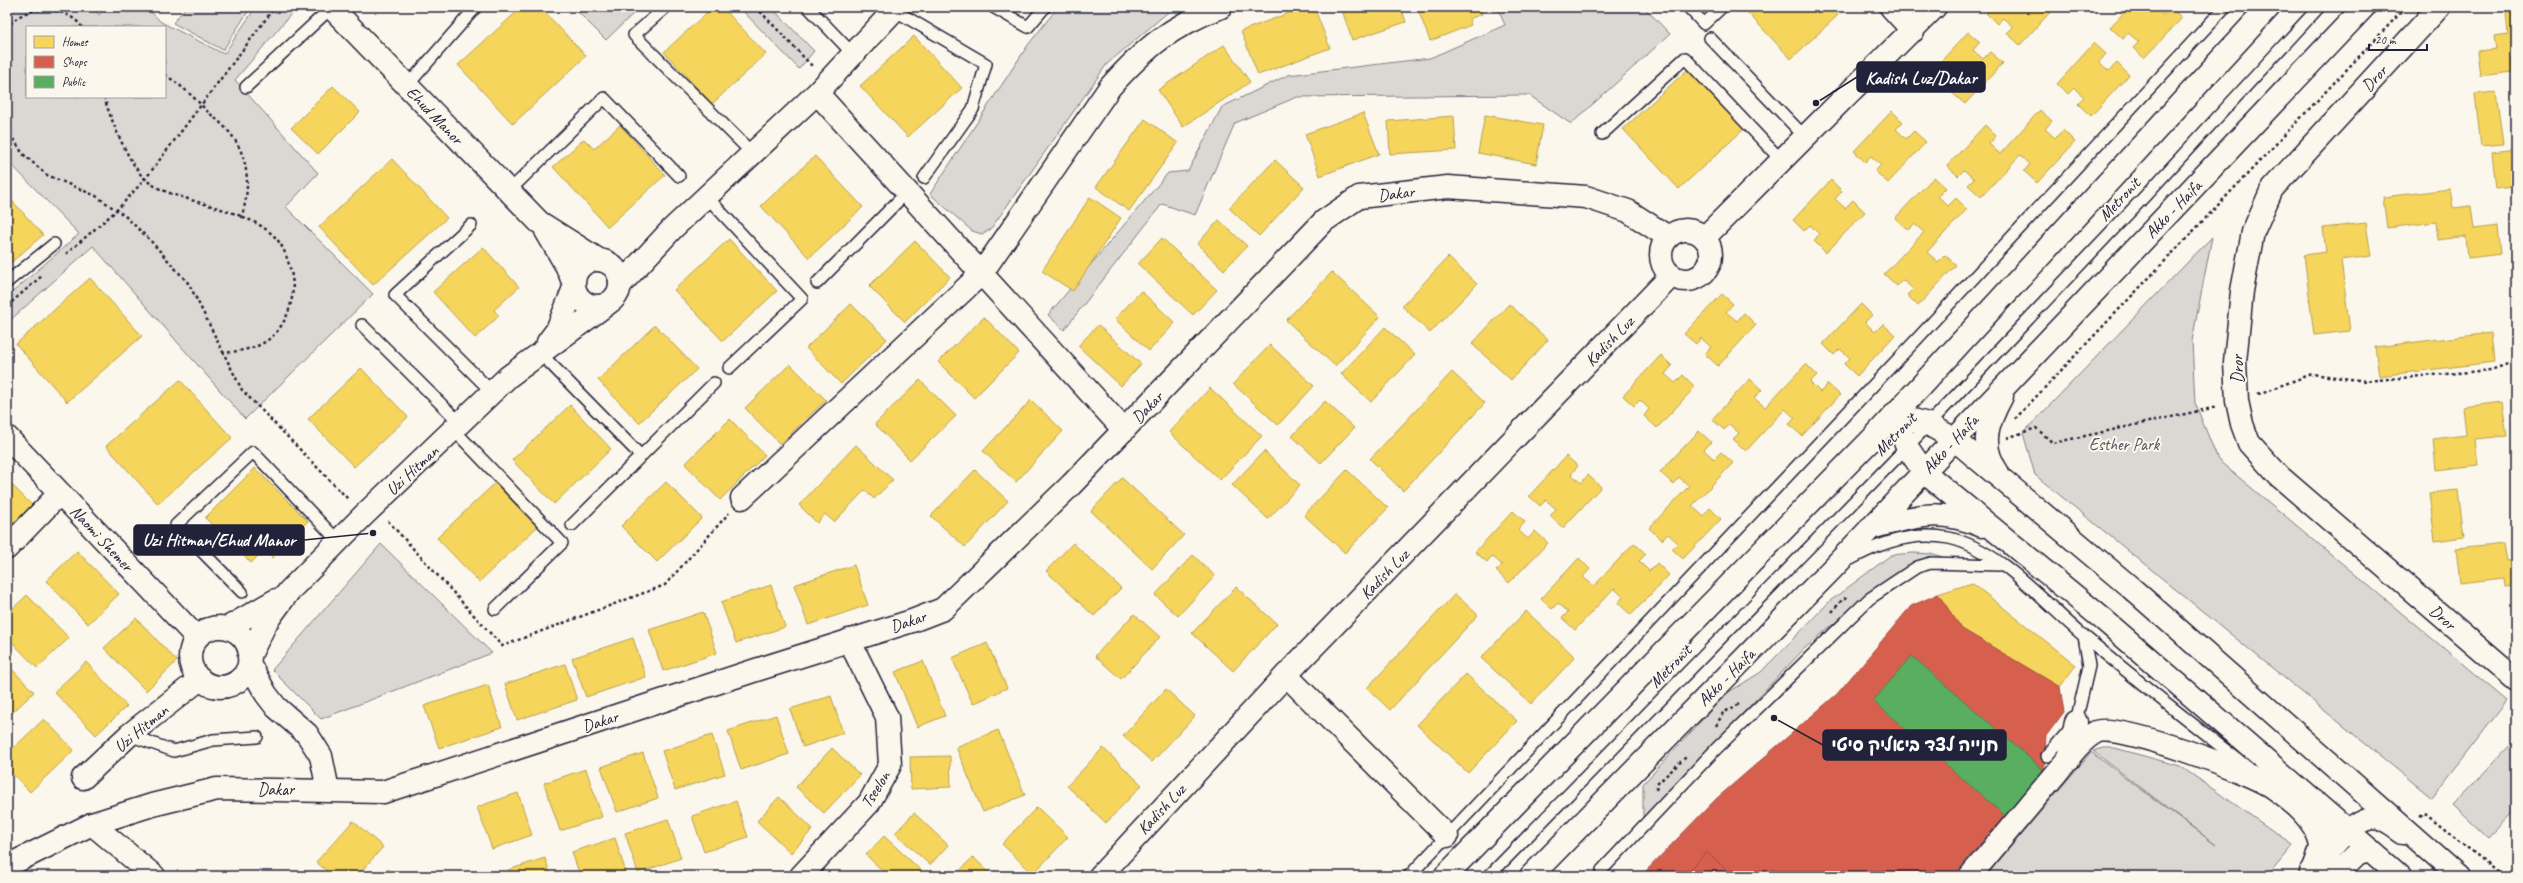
<svg xmlns="http://www.w3.org/2000/svg" width="2523" height="883" font-family="Caveat,'Playpen Sans Hebrew',sans-serif">
<style>
.green{fill:#dbd8d3;stroke:#7e7d87;fill-rule:evenodd}
.homes{fill:#f6d55c;stroke:#b69f52}
.shops{fill:#d6604d;stroke:#a04d48}
.public{fill:#5aae61;stroke:#498456}
.lines{fill:none;stroke-linecap:round;stroke-linejoin:round}
.lane-casing{stroke:#22223b;stroke-width:14}
.street-casing{stroke:#22223b;stroke-width:25}
.secondary-casing{stroke:#22223b;stroke-width:25}
.highway-casing{stroke:#22223b;stroke-width:25}
.path{stroke:#22223b;stroke-width:2.5;stroke-dasharray:3 3;stroke-linecap:butt}
.lane{stroke:#fbf7ec;stroke-width:11}
.street{stroke:#fbf7ec;stroke-width:22}
.secondary{stroke:#fbf7ec;stroke-width:22}
.highway{stroke:#fbf7ec;stroke-width:22}
.labels{text-anchor:middle;stroke-width:4;stroke-linejoin:round;paint-order:stroke}
.street-label{font-size:17px;fill:#22223b;stroke:#fbf7ec}
.park-label{font-size:17px;fill:#505061;stroke:#fbf7ec}
.leader{fill:none;stroke:#22223b;stroke-width:1.5}
.callout-dot{fill:#22223b;stroke:#fbf7ec;stroke-width:1.5}
.callout{fill:#22223b;stroke:#22223b;stroke-width:1.5}
.callout-label{font-size:18px;text-anchor:middle;font-weight:bold;fill:#fff}
</style>
<rect width="100%" height="100%" fill="#fbf7ec"/>
<filter id="ink" filterUnits="userSpaceOnUse"><feTurbulence type="fractalNoise" baseFrequency=".025" numOctaves="2"/><feDisplacementMap in="SourceGraphic" scale="8" xChannelSelector="R" yChannelSelector="G"/><feConvolveMatrix kernelMatrix="1 2 1 2 8 2 1 2 1" color-interpolation-filters="sRGB"/></filter>
<g filter="url(#ink)">
<path class="green" d="M7,7H92L99,15L106,7H146L161,22L224,54L256,7H297L235,80L318,173L286,207L373,294L245,419L93,246L7,323V297L79,234L7,160ZM27,27H165V97H27Z
M186,7H251L223,50L173,23Z
M573,7H640L606,40Z
M739,7H771L814,51L799,69Z
M1058,7H1174L1107,64L990,230L982,234L972,231L930,194L1028,45Z
M1497,7H1644L1670,34L1571,124L1529,95L1297,97L1235,123L1195,215L1162,204L1064,330L1048,315L1168,173L1188,171L1222,107L1288,75L1430,58L1505,25Z
M2212,237L2192,341L2195,403L2218,460L2507,701L2432,798L2035,475L2023,433Z
M381,544L492,653L321,719L272,670Z
M1913,553L1934,554L1945,558L1864,598L1805,648L1643,818V784L1726,694L1761,672L1830,601L1891,555Z
M2516,739V809L2488,838L2453,805Z
M2104,748H2115L2180,766L2293,845L2267,876H1986L2091,752L2216,845L2093,751Z"/>
<path class="homes" d="M522,7H540L586,56L513,124L458,65Z
M713,7H722L766,54L712,104L664,52Z
M1305,7H1314L1330,48L1258,75L1241,31Z
M1341,7H1401L1406,22L1352,40Z
M1417,7H1479L1482,14L1469,19L1471,25L1430,41Z
M1753,7H1830L1838,15L1791,59L1747,12Z
M1992,7H2055L2020,45L2007,33L2013,27L2003,18L1997,24L1986,13Z
M2129,7H2155L2163,15L2170,7L2182,18L2144,58L2133,48L2139,42L2128,33L2123,39L2110,27Z
M2516,12V51L2510,52L2513,72L2480,76L2477,51L2496,49L2494,37L2508,35L2506,13Z
M1968,32L1980,42L1973,50L1983,59L1990,52L2003,63L1965,104L1951,92L1957,86L1948,76L1942,83L1931,72Z
M914,36L962,88L908,137L860,86Z
M2094,43L2106,54L2099,62L2109,71L2117,63L2129,75L2091,116L2078,104L2084,97L2074,88L2068,94L2057,84Z
M1224,45L1250,82L1183,127L1158,90Z
M1688,69L1744,129L1679,189L1623,129Z
M333,86L360,112L318,154L291,128Z
M2496,92L2503,144L2481,146L2475,94Z
M2040,110L2052,121L2045,129L2055,138L2063,130L2075,142L2037,183L2024,171L2030,164L2020,155L1981,197L1968,185L1974,179L1964,170L1958,176L1947,166L1985,125L1996,136L1989,144L2000,154Z
M1892,111L1903,122L1896,129L1906,139L1914,131L1926,142L1888,183L1875,171L1881,165L1871,156L1865,162L1854,151Z
M1363,113L1379,154L1320,176L1305,134Z
M1485,115L1543,125L1536,164L1478,153Z
M1454,116L1456,150L1390,154L1388,121Z
M1145,119L1178,143L1129,211L1096,187Z
M620,125L665,175L608,227L553,167L584,139L594,149Z
M2516,149V196L2515,197L2514,187L2496,189L2492,152Z
M815,156L863,207L809,258L761,206Z
M392,159L447,218L373,285L319,227Z
M1275,160L1304,187L1259,236L1229,208Z
M1934,177L1946,188L1938,196L1948,206L1956,198L1967,209L1927,252L1938,262L1945,255L1956,265L1918,306L1907,295L1913,289L1903,280L1897,286L1884,274L1924,232L1914,224L1908,230L1895,218Z
M1831,180L1842,191L1835,199L1845,208L1853,200L1865,212L1826,253L1814,241L1819,234L1810,225L1804,231L1793,220Z
M2450,189L2453,208L2471,206L2474,229L2498,226L2501,254L2468,258L2466,236L2438,240L2436,222L2387,228L2383,197Z
M7,195L43,235L7,266Z
M1090,197L1121,218L1073,291L1042,271Z
M1219,220L1247,246L1224,270L1197,244Z
M2366,223L2371,256L2341,260L2350,331L2314,335L2304,255L2326,252L2323,228Z
M1162,238L1217,290L1193,315L1138,264Z
M729,239L777,291L723,341L674,290Z
M915,241L950,277L905,322L869,286Z
M483,247L519,287L494,310L499,316L475,338L433,292Z
M1448,257L1477,284L1430,333L1402,306Z
M1332,272L1380,317L1335,366L1286,320Z
M90,278L142,336L67,402L16,344Z
M1141,291L1175,323L1149,351L1115,319Z
M1722,294L1733,304L1726,312L1737,321L1744,313L1756,325L1718,366L1705,354L1711,347L1701,338L1696,344L1684,334Z
M851,304L887,339L841,384L806,348Z
M1509,304L1548,340L1511,380L1472,344Z
M1861,304L1872,315L1865,322L1875,332L1883,324L1895,335L1857,376L1844,364L1850,358L1840,349L1834,355L1823,344Z
M984,317L1019,353L974,398L938,362Z
M655,325L697,369L639,423L598,380Z
M1098,325L1141,364L1121,386L1078,346Z
M1385,327L1415,355L1371,402L1341,374Z
M2491,333L2494,362L2379,376L2375,347Z
M1270,345L1314,386L1278,425L1233,384Z
M1661,355L1672,366L1665,374L1675,383L1683,375L1695,387L1657,428L1644,416L1649,409L1640,400L1634,406L1623,396Z
M790,364L826,400L780,444L745,408Z
M1806,364L1817,375L1810,382L1820,392L1828,384L1840,395L1802,436L1789,424L1795,418L1785,409L1746,451L1733,439L1739,433L1729,424L1724,430L1712,419L1750,379L1762,390L1754,398L1765,407Z
M361,368L408,417L354,467L308,419Z
M1452,372L1485,403L1403,491L1370,459Z
M180,380L232,438L158,504L106,446Z
M920,380L956,416L910,460L875,424Z
M1210,388L1262,436L1220,480L1169,432Z
M1031,400L1063,431L1016,482L983,451Z
M1325,401L1354,428L1321,463L1292,436Z
M2502,402L2507,436L2475,439L2478,465L2436,470L2433,439L2466,435L2463,407Z
M570,405L611,449L554,504L512,460Z
M730,419L765,455L720,500L685,464Z
M1699,431L1711,442L1704,450L1714,459L1721,452L1733,463L1692,506L1703,516L1710,508L1721,519L1683,559L1672,549L1678,543L1668,534L1662,540L1649,528L1689,486L1679,477L1673,484L1660,472Z
M856,445L893,480L874,499L865,490L834,522L825,514L817,523L799,505Z
M1264,451L1300,485L1268,519L1232,485Z
M1566,456L1578,466L1571,474L1581,483L1588,475L1601,487L1563,528L1550,516L1556,509L1546,500L1540,506L1529,496Z
M255,468L308,521L272,558L264,550L251,563L205,518Z
M975,470L1008,501L965,547L931,516Z
M1347,470L1388,508L1345,553L1304,515Z
M1122,478L1184,535L1152,569L1091,511Z
M7,480L33,506L7,531Z
M666,482L702,518L657,562L621,526Z
M495,483L537,527L479,582L437,538Z
M2458,490L2464,537L2435,541L2429,493Z
M1513,511L1525,522L1518,530L1528,539L1535,531L1548,543L1509,583L1496,571L1502,565L1492,556L1487,562L1475,552Z
M1073,543L1121,588L1094,616L1046,571Z
M1634,543L1646,554L1639,561L1649,571L1657,563L1669,575L1631,615L1618,603L1623,597L1614,588L1575,630L1562,618L1568,612L1558,603L1552,609L1541,599L1579,558L1590,569L1583,577L1594,586Z
M2504,544L2507,561L2516,560V586L2505,587L2504,578L2460,583L2456,549Z
M77,551L119,594L88,624L46,581Z
M1193,555L1215,576L1178,616L1155,595Z
M854,565L868,605L808,625L794,585Z
M1972,583L2076,665L2060,687L1962,629L1938,594Z
M771,585L785,627L736,643L721,602Z
M1236,587L1277,624L1233,671L1192,633Z
M1455,594L1478,615L1390,710L1367,688Z
M27,595L69,638L37,668L7,637V614Z
M1526,611L1575,657L1531,704L1481,658Z
M703,612L717,653L663,671L649,630Z
M1134,614L1160,637L1121,679L1095,656Z
M136,618L177,661L146,691L104,648Z
M633,638L646,677L586,697L572,658Z
M987,643L1007,688L973,704L952,658Z
M923,661L945,716L917,727L895,672Z
M86,662L127,706L96,735L54,692Z
M7,664L34,692L7,718Z
M565,664L577,700L517,720L505,684Z
M1466,674L1517,721L1468,773L1417,725Z
M488,685L502,727L439,748L424,706Z
M1166,689L1195,716L1152,762L1123,736Z
M831,696L843,733L803,747L790,709Z
M776,715L789,754L741,770L728,731Z
M44,719L74,750L30,792L7,768V754Z
M998,730L1025,795L983,812L956,747Z
M712,735L725,774L675,790L662,751Z
M832,748L860,775L824,813L796,787Z
M1103,748L1142,785L1106,823L1067,786Z
M643,753L658,798L617,812L601,767Z
M950,756L951,787L911,789L910,757Z
M586,769L602,817L560,831L544,783Z
M518,793L532,835L492,849L477,807Z
M779,797L813,829L791,853L757,821Z
M736,801L748,837L704,852L692,816Z
M1037,807L1068,837L1033,874L1002,844Z
M914,813L948,845L930,865L895,833Z
M668,819L681,858L638,873L625,833Z
M353,821L383,847L357,876H333L316,862Z
M884,836L926,875L925,876H888L866,855Z
M615,838L627,876H580L572,852Z
M973,857L993,876H955Z
M545,858L551,876H510L508,870Z
M388,869L396,876H382Z"/>
<path class="shops" d="M1938,594L1962,629L2060,687L2064,712L2046,736L2044,768L1995,833L1991,831L1953,876H1641L1716,799L1837,694L1911,606Z
M1706,852L1734,876H1685Z"/>
<path class="public" d="M1912,656L2049,775L2010,820L1873,701Z"/>
<g class="lines">
<g class="lane-casing">
<path id="lane" d="M666,7L634,35L752,153
M808,7L853,54
M993,7L1028,27L1045,7
M1688,7L1704,24L1722,7
M894,10L986,64L973,109L924,178
M1710,38L1806,138
M407,86L476,7
M246,87L332,7
M1602,134L1685,58L1782,161
M509,191L604,98L679,176
M706,196L802,299L729,368
M471,225L395,295L493,393
M7,282L54,244
M817,283L908,191
M362,325L461,424
M540,353L641,456
M454,430L562,543L495,609
M572,525L714,383
M1851,559C1881,542 1914,531 1949,538C2000,549 2046,605 2085,637C2138,681 2192,724 2246,766
M242,592L176,525L253,452L339,542
M129,735L174,751L213,740L257,737
M2047,756L2076,722L2089,666L2084,636
M1409,876L1917,339L2225,7
M1489,876L1907,447L2145,196L2319,7
M1601,876L1602,870L1716,749L1869,599L1917,567L1931,563L1999,565"/>
</g>
<g class="street-casing">
<path id="street" d="M331,7L539,222L599,260
M1891,7L1913,31
M2439,7L2272,189L2253,232L2242,291L2235,362L2237,401L2242,424L2249,443L2279,476L2516,680
M817,93L1124,430
M546,231L567,267L574,284
M574 283a23 23 0 1 1 46 0a23 23 0 1 1-46 0Z
M620,285L672,229L817,93L897,7
M548,342L557,330L574,288
M7,437L197,638
M742,498L981,274L1110,87C1145,48 1171,26 1221,7
M7,548L60,493
M190 657a30 30 0 1 1 60 0a30 30 0 1 1-60 0Z
M227,628L276,600
M249,657L267,621L289,591L364,515L508,377L606,305
M249,663L266,694L276,707L307,734L321,756L328,790
M1286,675L1447,836
M2069,759L2076,722
M83,778L129,735L200,679
M92,824L154,876
M801,876L869,803L890,765L887,717L849,640
M1970,876C1998,843 2026,809 2054,776C2066,762 2079,741 2096,732C2114,721 2253,773 2273,788C2293,802 2315,819 2321,844"/>
</g>
<g class="secondary-casing">
<path id="secondary" d="M1661 255a25 25 0 1 1 50 0a25 25 0 1 1-50 0Z
M1704,238L1935,7
M7,866L92,824L152,805L217,789L383,792L756,670L912,621L943,609L1071,485L1324,221L1359,197L1448,187L1586,197L1628,211L1668,237
M2311,872C2325,856 2351,819 2373,818C2384,818 2394,827 2403,833
M1100,876L1286,675L1671,276
M2334,876L2358,853L2370,850"/>
</g>
<g class="highway-casing">
<path id="highway" d="M1894,415L1928,424L1954,439L2130,587L2458,876
M1894,415L1907,447L1924,472L2104,620L2400,876
M1998,473C1979,445 1987,424 2002,396
M1870,528C1913,517 1938,507 1982,526
M2314,801C2329,819 2322,848 2314,868
M1445,876L1873,438L2269,7
M1531,876L1831,570L2364,7"/>
</g>
<path class="path" d="M756,7L813,67
M7,29C22,3 65,4 82,27
M165,75C180,84 195,98 207,111C216,119 227,128 233,137C250,161 250,192 241,218
M104,97C111,120 126,157 142,176C152,187 168,193 182,197C211,207 251,214 274,236C283,245 287,257 290,268C296,287 292,310 281,326C266,348 247,350 223,353
M7,129L23,154L47,175L96,196L125,216L149,239L189,284L242,390L349,500
M66,254L117,210L146,178L275,7
M7,306L43,275
M2258,394L2312,374L2366,381L2491,370L2516,361
M2015,419L2406,7
M2007,438L2036,428L2053,443L2217,407
M388,521L502,646L665,585L729,513
M1832,612L1842,600L1849,596
M1716,726L1723,713L1739,704
M1656,790L1658,783L1686,757
M2420,816L2424,813L2503,876"/>
<use href="#lane" class="lane"/>
<use href="#street" class="street"/>
<use href="#secondary" class="secondary"/>
<use href="#highway" class="highway"/>
</g>
</g>
<g class="labels">
<g class="street-label">
<text transform="translate(2374 78) rotate(-47)" y="6">Dror</text>
<text transform="translate(435 115) rotate(46)" y="6">Ehud Manor</text>
<text transform="translate(1396 193) rotate(-7)" y="6">Dakar</text>
<text transform="translate(2119 199) rotate(-47)" y="6">Metronit</text>
<text transform="translate(2173 209) rotate(-46)" y="6">Akko - Haifa</text>
<text transform="translate(1609 341) rotate(-46)" y="6">Kadish Luz</text>
<text transform="translate(2237 369) rotate(-90)" y="6">Dror</text>
<text transform="translate(1147 407) rotate(-46)" y="6">Dakar</text>
<text transform="translate(1895 434) rotate(-46)" y="6">Metronit</text>
<text transform="translate(1950 444) rotate(-47)" y="6">Akko - Haifa</text>
<text transform="translate(412 470) rotate(-43)" y="6">Uzi Hitman</text>
<text transform="translate(102 538) rotate(47)" y="6">Naomi Shemer</text>
<text transform="translate(1384 574) rotate(-46)" y="6">Kadish Luz</text>
<text transform="translate(2443 617) rotate(41)" y="6">Dror</text>
<text transform="translate(908 621) rotate(-19)" y="6">Dakar</text>
<text transform="translate(1670 666) rotate(-46)" y="6">Metronit</text>
<text transform="translate(1726 677) rotate(-45)" y="6">Akko - Haifa</text>
<text transform="translate(600 721) rotate(-18)" y="6">Dakar</text>
<text transform="translate(141 728) rotate(-40)" y="6">Uzi Hitman</text>
<text x="276" y="795">Dakar</text>
<text transform="translate(875 789) rotate(-58)" y="6">Tseelon</text>
<text transform="translate(1161 809) rotate(-47)" y="6">Kadish Luz</text>
</g>
<g class="park-label">
<text x="2124" y="450">Esther Park</text>
</g>
</g>
<path class="leader" d="M1816 103L1857 77M373 533L304 540M1774 718L1823 745"/>
<g class="callout-dot">
<circle cx="1816" cy="103" r="4"/>
<circle cx="373" cy="533" r="4"/>
<circle cx="1774" cy="718" r="4"/>
</g>
<g class="callout">
<rect x="1857" y="62" width="128" height="30" rx="4"/>
<rect x="134" y="525" width="170" height="30" rx="4"/>
<rect x="1823" y="730" width="183" height="30" rx="4"/>
</g>
<g class="callout-label">
<text x="1921" y="84">Kadish Luz/Dakar</text>
<text x="219" y="546">Uzi Hitman/Ehud Manor</text>
<text x="1915" y="751">חנייה לצד ביאליק סיטי</text>
</g>
<rect width="2523" height="883" fill="none" stroke="#fbf7ec" stroke-width="24"/>
<rect x="12" y="12" width="2499" height="859" fill="none" stroke="#22223b" stroke-width="1.5" filter="url(#ink)"/>
<rect x="26" y="26" width="140" height="72" fill="#fbf7ec" stroke="#a4a2a5"/>
<rect x="34" y="36" width="20" height="12" fill="#f6d55c" stroke="#a4a2a5"/>
<text x="62" y="46" font-size="12" fill="#22223b">Homes</text>
<rect x="34" y="56" width="20" height="12" fill="#d6604d" stroke="#a4a2a5"/>
<text x="62" y="66" font-size="12" fill="#22223b">Shops</text>
<rect x="34" y="76" width="20" height="12" fill="#5aae61" stroke="#a4a2a5"/>
<text x="62" y="86" font-size="12" fill="#22223b">Public</text>
<path d="M2369 44v6h58v-6" fill="none" stroke="#22223b" stroke-width="2"/>
<text x="2375" y="44" font-size="12" fill="#22223b" stroke="#fbf7ec" stroke-width="3" paint-order="stroke">20 m</text>
</svg>
